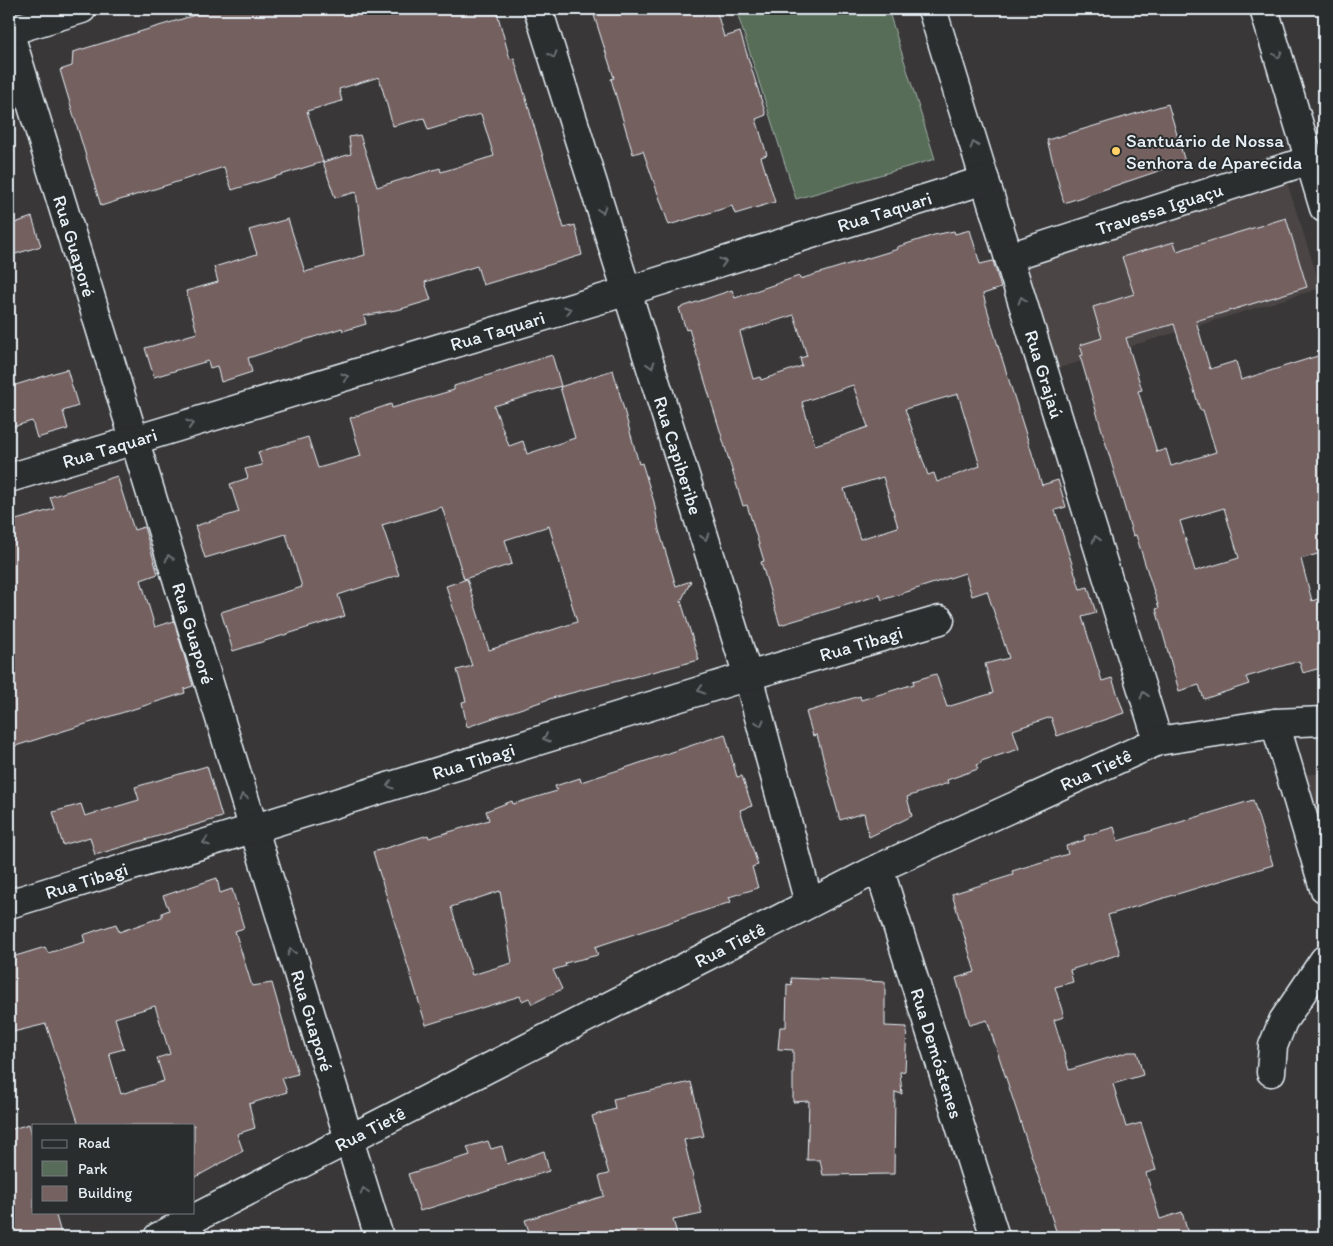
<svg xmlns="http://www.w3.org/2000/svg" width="1333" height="1246" font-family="Itim,sans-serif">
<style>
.built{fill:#4b4444}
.green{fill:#586d59;stroke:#a0afa8}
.building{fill:#756160;stroke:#e8f1f8;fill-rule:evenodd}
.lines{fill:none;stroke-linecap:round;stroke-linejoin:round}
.minor-casing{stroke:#e8f1f8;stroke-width:31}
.minor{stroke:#2a2d2e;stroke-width:28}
.oneway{stroke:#6c7275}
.poi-dot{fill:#ffd166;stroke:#2a2d2e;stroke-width:2}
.labels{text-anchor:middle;stroke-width:4;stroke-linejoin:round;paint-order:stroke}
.poi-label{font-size:19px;fill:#e8f1f8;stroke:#2a2d2e;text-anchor:start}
.street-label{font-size:19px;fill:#e8f1f8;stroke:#2a2d2e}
</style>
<rect width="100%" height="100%" fill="#393738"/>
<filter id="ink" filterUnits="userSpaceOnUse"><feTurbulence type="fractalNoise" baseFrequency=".02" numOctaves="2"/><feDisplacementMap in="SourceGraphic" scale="10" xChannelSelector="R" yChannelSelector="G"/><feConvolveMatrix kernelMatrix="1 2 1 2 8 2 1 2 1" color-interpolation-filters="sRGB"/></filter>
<g filter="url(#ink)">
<path class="built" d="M1286,179L1321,288L1056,369L1026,260Z
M1324,773V852L1300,775Z"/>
<path class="green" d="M736,9H888L935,159L796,199Z"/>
<path class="building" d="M215,9H496L510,59L514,58L564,228L575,225L582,255L483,285L477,266L425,282L431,300L401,309L364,316L366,324L343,331L342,328L248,358L252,372L221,382L217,366L210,368L208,361L154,377L145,348L197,333L186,291L218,282L214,267L257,254L249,230L288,219L305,272L365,255L356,192L335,198L323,162L232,190L224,167L101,206L60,70L72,66L73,52ZM379,77L393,126L424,118L428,130L481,114L494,156L441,172L440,168L377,187L360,135L349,137L351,154L323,162L307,111L342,101L339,89Z
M592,9H716L724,37L740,32L766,115L756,119L767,155L761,157L775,202L735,214L732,206L669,225L643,151L633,154L611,79L614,78Z
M1168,104L1185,162L1064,203L1047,140Z
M32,217L41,246L9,256V225Z
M1286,218L1307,287L1196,321L1210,369L1236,361L1241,380L1324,354V552L1301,559L1312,601L1324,597V667L1303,673L1299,661L1246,677L1249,684L1204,699L1199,685L1179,691L1156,609L1159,608L1136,535L1133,536L1080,356L1083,355L1080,345L1102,338L1093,307L1134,294L1122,257L1174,242L1177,251ZM1174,324L1200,410H1203L1216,452L1171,466L1166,449L1157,452L1138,391L1142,390L1126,338ZM1224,508L1239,558L1195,571L1180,521Z
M970,230L980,264L993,261L1001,288L983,294L994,333L1042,485L1058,480L1066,507L1055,510L1080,589L1088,587L1096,613L1082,617L1102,681L1112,678L1124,713L1057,736L1051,717L1013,730L1019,749L981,761V763L976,765L978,769L947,780L948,783L907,797L912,816L869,837L864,813L840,820L817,735L813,736L806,712L860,696L861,700L914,684L913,681L936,674L947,707L993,693L985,664L1009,658L987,591L972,596L965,573L882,600L880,595L780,625L761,562L764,561L747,505L743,506L689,329L686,330L679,308L732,290L735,298L799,276L800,279L898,249L897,247L934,235L954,231L955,234ZM794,315L807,356L800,358L802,366L761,380L760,377L753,379L740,332ZM853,385L868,427L815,445L802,402ZM958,394L980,466L937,482L934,473L928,475L905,409ZM883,477L898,527L860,539L844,489Z
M552,355L561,386L494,406L509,446L523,441L527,454L575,438L560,387L613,370L639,464L642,463L654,502L659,530L676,586L691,581L681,601L699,660L552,698L467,727L462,702L466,701L457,670L472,666L446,586L467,579L489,650L577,622L549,526L505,540L512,564L464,579L442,507L382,525L399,575L338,595L345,616L233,651L221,612L302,587L286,534L205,558L195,526L239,512L230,484L248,478L245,469L262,465L258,452L308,437L318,468L361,456L350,418L391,404L392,408L454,390V386Z
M67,369L78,406L63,411L68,429L37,438L32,421L9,428V387Z
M117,476L134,530L144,527L158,574L141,580L155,627L174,621L193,686L184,689L185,693L9,748V522L54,509L50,497Z
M725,734L737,777L742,776L752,806L740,810L758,865L752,867L758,888L729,897L731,902L595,947L598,955L565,963L566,966L553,970L562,989L532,1004L529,998L522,1001L520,996L426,1025L373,852L428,835L429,838L489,820L486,811L512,801L513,804L557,791L555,786L580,778L581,782L628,767ZM500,891L512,963L472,975L451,907Z
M207,766L222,817L95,855L90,837L63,845L53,812L81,804L85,816L139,800L135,787Z
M1253,800L1273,865L1108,915L1120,954L1070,970L1073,982L1055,987L1064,1017L1054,1020L1069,1070L1128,1052H1137L1143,1075L1113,1084L1126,1127L1141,1123L1156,1170L1146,1173L1160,1219L1182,1212L1189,1237H1058L987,1020L970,1025L956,978L975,972L952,894L1013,875L1012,871L1068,854L1066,846L1085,840L1084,836L1114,827L1118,841Z
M217,878L220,893L232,889L244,928L235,931L252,986L272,983L298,1074L282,1078L287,1092L249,1104L255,1128L237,1134L243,1151L194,1178V1125H79L46,1024L9,1033V958L45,947L48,953L85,942L83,935L116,924L119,932L162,917V913L169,910L163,896ZM155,1006L170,1054L157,1058L164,1081L121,1094L109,1053L124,1049L115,1018Z
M791,978L885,982V1026L907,1027L905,1071L900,1072L902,1094L895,1092L894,1174L823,1175L820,1160H807L809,1101L793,1102V1050L778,1049L780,1027H786L787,984L792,985Z
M691,1082L704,1136L684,1140L702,1214L673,1220L678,1237H531L525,1220L604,1196L599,1176L609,1174L592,1116L615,1109L613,1099Z
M29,1124L34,1141V1212H55L62,1237H9V1130Z
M488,1141L491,1149L502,1146L507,1164L544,1151L549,1171L420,1211L408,1174L470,1155L467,1147Z"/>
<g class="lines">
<g class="minor-casing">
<g id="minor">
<path id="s1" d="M538,9L748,676L809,903"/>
<path id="s2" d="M932,9L1158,741"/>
<path d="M1264,9L1324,208"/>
<path id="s3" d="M9,31L379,1237"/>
<path d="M9,31L82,9"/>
<path id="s4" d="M1009,257L1310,160"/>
<path id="s5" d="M9,478L628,291L985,180"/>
<path d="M1275,723L1324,888"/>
<path id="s6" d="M879,868L995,1237"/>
<path id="s7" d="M9,904L748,676L940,620"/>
<path d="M1271,1072L1273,1046L1283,1021L1324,960"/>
<path id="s8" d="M158,1237L879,868L1158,741L1275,723L1324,721"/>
</g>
</g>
<use href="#minor" class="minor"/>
</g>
<defs><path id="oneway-chevron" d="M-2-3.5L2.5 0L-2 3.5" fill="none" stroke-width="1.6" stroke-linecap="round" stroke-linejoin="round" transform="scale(1.25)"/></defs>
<g class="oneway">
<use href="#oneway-chevron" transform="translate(553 55) rotate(72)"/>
<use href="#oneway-chevron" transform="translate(1278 55) rotate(73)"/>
<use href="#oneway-chevron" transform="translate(974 145) rotate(-107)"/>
<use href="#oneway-chevron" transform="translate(602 210) rotate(72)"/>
<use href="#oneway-chevron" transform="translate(723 262) rotate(-17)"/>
<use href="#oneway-chevron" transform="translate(1022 300) rotate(-107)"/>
<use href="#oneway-chevron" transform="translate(568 310) rotate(-17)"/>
<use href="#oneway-chevron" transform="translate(651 365) rotate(73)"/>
<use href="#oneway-chevron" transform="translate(345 377) rotate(-17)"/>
<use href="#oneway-chevron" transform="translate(190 424) rotate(-17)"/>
<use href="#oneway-chevron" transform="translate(705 537) rotate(73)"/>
<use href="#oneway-chevron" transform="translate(1096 539) rotate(-107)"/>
<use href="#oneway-chevron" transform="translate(169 558) rotate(-107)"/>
<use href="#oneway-chevron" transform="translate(701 690) rotate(163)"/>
<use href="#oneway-chevron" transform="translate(1144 695) rotate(-107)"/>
<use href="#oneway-chevron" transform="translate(760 723) rotate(75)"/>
<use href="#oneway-chevron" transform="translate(546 738) rotate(163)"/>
<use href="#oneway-chevron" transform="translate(390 785) rotate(163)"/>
<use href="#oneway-chevron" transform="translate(243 797) rotate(-107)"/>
<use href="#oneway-chevron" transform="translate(206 842) rotate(163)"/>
<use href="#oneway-chevron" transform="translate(291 952) rotate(-107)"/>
<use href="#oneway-chevron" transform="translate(364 1191) rotate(-107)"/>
</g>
</g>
<circle class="poi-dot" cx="1116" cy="151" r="5"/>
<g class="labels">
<g class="poi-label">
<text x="1126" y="147">Santuário de Nossa<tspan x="1126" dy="22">Senhora de Aparecida</tspan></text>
</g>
<g class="street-label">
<text dy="7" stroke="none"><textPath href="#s4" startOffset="158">Travessa Iguaçu</textPath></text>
<text dy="7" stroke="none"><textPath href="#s5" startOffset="915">Rua Taquari</textPath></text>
<text dy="7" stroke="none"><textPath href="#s3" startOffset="225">Rua Guaporé</textPath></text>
<text dy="7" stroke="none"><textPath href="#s5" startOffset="510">Rua Taquari</textPath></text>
<text dy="7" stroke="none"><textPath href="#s2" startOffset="382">Rua Grajaú</textPath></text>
<text dy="7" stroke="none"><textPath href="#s5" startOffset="105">Rua Taquari</textPath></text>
<text dy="7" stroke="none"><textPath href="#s1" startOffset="468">Rua Capiberibe</textPath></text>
<text dy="7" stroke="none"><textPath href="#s3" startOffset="630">Rua Guaporé</textPath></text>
<text dy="7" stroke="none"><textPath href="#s7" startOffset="891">Rua Tibagi</textPath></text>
<text dy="7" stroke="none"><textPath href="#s7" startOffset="486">Rua Tibagi</textPath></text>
<text dy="7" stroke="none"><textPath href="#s8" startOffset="1048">Rua Tietê</textPath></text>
<text dy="7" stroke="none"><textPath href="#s7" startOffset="81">Rua Tibagi</textPath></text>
<text dy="7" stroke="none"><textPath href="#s8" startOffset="642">Rua Tietê</textPath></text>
<text dy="7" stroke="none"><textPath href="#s3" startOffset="1035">Rua Guaporé</textPath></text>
<text dy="7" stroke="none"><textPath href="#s6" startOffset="194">Rua Demóstenes</textPath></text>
<text dy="7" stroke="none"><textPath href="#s8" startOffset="238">Rua Tietê</textPath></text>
</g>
</g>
<rect width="1333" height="1246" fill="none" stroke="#2a2d2e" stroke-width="30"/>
<rect x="15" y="15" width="1303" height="1216" fill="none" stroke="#e8f1f8" stroke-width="2" filter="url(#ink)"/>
<rect x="32" y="1124" width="162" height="90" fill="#2a2d2e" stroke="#767b7f"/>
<rect x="42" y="1140" width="25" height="8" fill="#2a2d2e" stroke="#767b7f"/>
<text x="78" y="1148" font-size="15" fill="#e8f1f8">Road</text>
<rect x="42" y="1161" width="25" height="15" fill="#586d59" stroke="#767b7f"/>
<text x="78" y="1174" font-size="15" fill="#e8f1f8">Park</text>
<rect x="42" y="1186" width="25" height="15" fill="#756160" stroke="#767b7f"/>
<text x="78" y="1198" font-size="15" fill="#e8f1f8">Building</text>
</svg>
